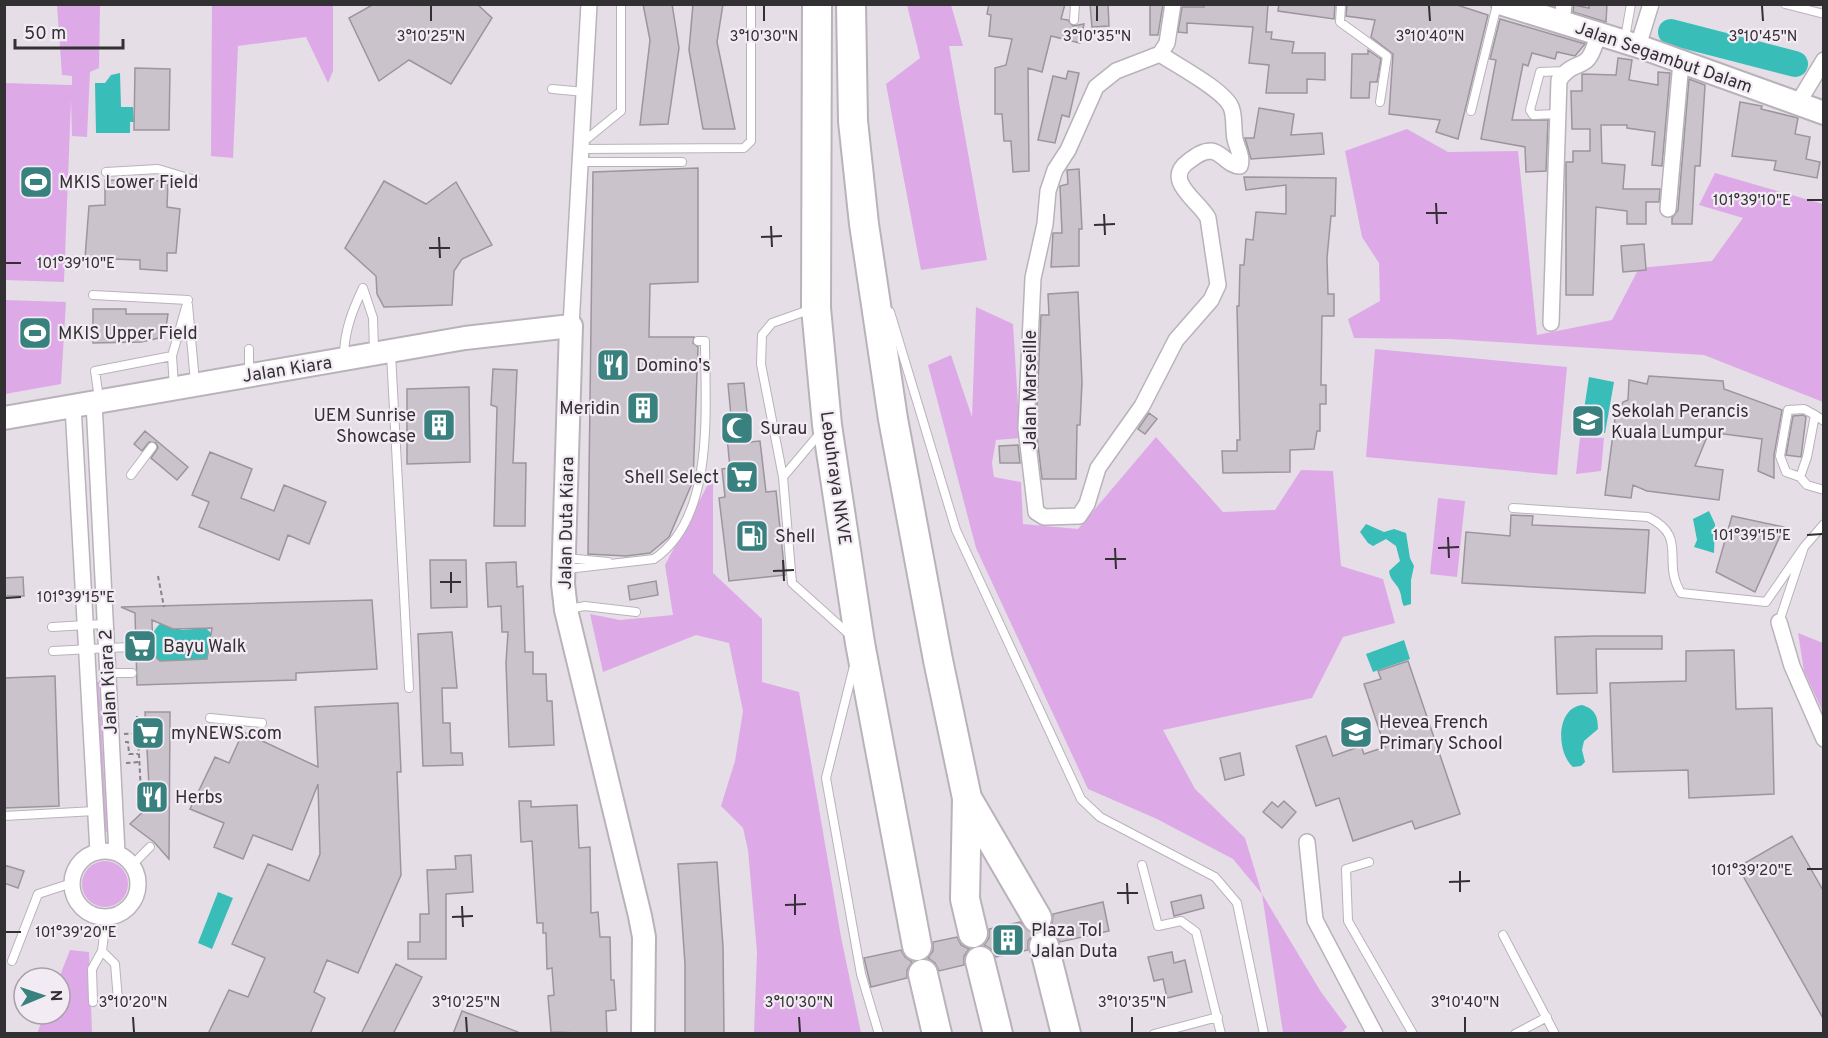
<svg xmlns="http://www.w3.org/2000/svg" width="1828" height="1038" font-family="Overpass,sans-serif">
<style>
.green{fill:#ddaae7}
.water{fill:#39bdb8}
.lines{fill:none;stroke-linecap:round;stroke-linejoin:round}
.river{stroke:#39bdb8;stroke-width:26}
.building{fill:#cac3cc;stroke:#9c959d;stroke-width:1.5;fill-rule:evenodd}
.lane-casing{stroke:#bab2bb;stroke-width:10}
.street-casing{stroke:#bab2bb;stroke-width:18}
.secondary-casing{stroke:#bab2bb;stroke-width:26}
.highway-casing{stroke:#bab2bb;stroke-width:32}
.path{stroke:#878288;stroke-width:2;stroke-dasharray:4.5 3;stroke-linecap:butt}
.lane{stroke:#fff;stroke-width:8}
.street{stroke:#fff;stroke-width:15}
.secondary{stroke:#fff;stroke-width:22}
.highway{stroke:#fff;stroke-width:28}
.ticks{fill:none;stroke:#333033;stroke-width:2}
.labels{text-anchor:middle;stroke-width:4.5;stroke-linejoin:round;paint-order:stroke}
.street-label{font-size:18px;fill:#333033;stroke:#f2ebf4}
.poi-label{font-size:18px;fill:#333033;stroke:#f2ebf4;text-anchor:start}
.ticks-label{font-size:15px;text-anchor:middle;fill:#333033;stroke:#f2ebf4;stroke-width:4.5;stroke-linejoin:round;paint-order:stroke}
</style>
<rect width="100%" height="100%" fill="#e5dee7"/>
<path class="green" d="M57,5H100L99,68L90,72L87,137L72,136L71,100L64,282L5,280V83L72,85V76L62,75Z
M212,5H333V71L328,83L306,37L238,46L233,158L211,156Z
M907,5H951L963,46H949L987,260L921,270L886,84L920,58Z
M1407,129L1448,152L1518,151L1537,335L1612,320L1639,268L1712,261L1743,218L1699,205L1715,173L1823,204V402L1704,355L1449,339L1354,338L1348,319L1380,301L1379,263L1362,237L1345,151Z
M5,300L66,302L61,384L5,394Z
M976,307L1013,324L1020,438L996,440L992,463L994,477L1021,482L1023,524L1078,529L1156,437L1223,512L1275,510L1301,470L1333,471L1341,566L1383,579L1395,623L1343,637L1312,698L1163,730L1195,789L1245,838L1262,894L1321,992L1347,1027L1341,1033H1283L1262,894L1233,859L1157,819L1088,789L976,548L928,365L951,355L972,417Z
M1375,349L1567,367L1557,475L1366,457Z
M1580,437L1604,438L1601,471L1576,474Z
M713,475V573L762,619V682L799,692L841,937L861,1033H754L757,952L748,850L743,828L721,806L735,761L743,711L729,643L696,635L603,672L590,614L620,620L673,615L665,565Z
M1438,498L1465,501L1457,577L1430,574Z
M1798,633L1823,643V712L1804,671Z
M94,682H99L107,832L101,833Z
M82 884a23 23 0 1 1 46 0a23 23 0 1 1-46 0Z
M70,950L89,952L92,1033L37,1034L44,1014H60L59,978Z"/>
<path class="water" d="M120,73L121,107H133L134,122H130V133H96L95,83H105L111,75Z
M1589,377L1614,382L1605,433L1581,429Z
M1709,511L1715,524L1714,553L1694,547L1697,540L1693,519Z
M1366,524L1384,532L1394,529L1406,533L1410,558L1414,566L1411,580V604L1404,606C1401,601 1402,597 1400,592C1398,584 1390,581 1389,571L1400,561L1396,546L1386,539L1373,546L1368,543L1360,532Z
M161,623L182,630L206,628L211,633L221,632L209,645L207,659L160,661L153,655C152,641 150,632 161,623Z
M1404,640L1410,659L1373,672L1366,654Z
M1582,705C1595,709 1598,716 1598,729L1584,741L1582,750L1585,762L1581,766L1573,767C1556,752 1556,708 1582,705Z
M218,892L233,898L212,949L198,943Z"/>
<g class="lines">
<path class="river" d="M1671,32L1795,64"/>
</g>
<path class="building" d="M374,4H477L492,18L451,84L409,60L379,81L349,18Z
M643,4H672L679,48L668,124L640,125L650,40Z
M693,4H723L717,42L735,129H703L689,50Z
M989,4H1065L1061,19L1068,20L1073,26L1084,24L1080,43L1051,36L1042,72L1028,68L1029,171L1013,172L1011,141H1004L1002,114H995V68L1006,65L1012,39L989,36L991,15L987,14Z
M1090,4H1108L1109,26L1092,27Z
M1150,4H1163L1158,35H1150Z
M1204,4H1268L1266,32H1272L1271,39L1294,42L1292,53H1325V80L1307,79V93H1266L1269,65L1249,63L1253,27L1187,23V33L1178,32L1182,7H1204Z
M1279,4H1335L1334,19L1278,11Z
M1347,4H1454L1488,15L1458,139L1436,132L1440,120L1389,114L1393,54L1371,37L1375,20L1346,16Z
M1589,4H1607L1606,22L1573,12L1574,5L1589,8Z
M1500,19L1585,44L1575,56L1557,52L1555,59L1532,53L1528,66L1523,64L1512,120H1548L1546,171L1526,172L1525,147L1481,139L1496,60L1490,59Z
M1368,50L1381,59L1377,82H1370L1369,98H1351L1352,54H1368Z
M1618,58L1632,60L1629,80L1658,85V72L1670,73L1662,166L1652,165L1655,132L1627,128V125H1601L1602,163L1625,165L1623,189H1660L1659,202H1646V224H1627V211L1596,207L1593,295H1566V162H1573V151H1590V129H1572L1571,91H1582V74L1616,75Z
M135,68L170,69L169,130H134Z
M1068,71L1079,73L1069,117L1062,115L1055,143L1038,140L1053,76L1066,79Z
M1689,79L1705,85L1700,166H1695L1692,224H1672V218L1678,210Z
M1740,102L1762,106L1761,109L1798,118L1795,134L1810,137L1806,159L1820,162L1817,178L1774,170L1776,161L1732,156Z
M1259,108L1294,114L1291,135L1322,133L1324,154L1251,159L1245,138H1254Z
M698,168V282L650,284L649,337H694L693,343L698,347L693,481L669,537L650,553L626,556L588,554L593,172Z
M1079,169L1082,229H1079V266L1051,267L1053,233H1062L1060,186L1068,184L1067,170Z
M1244,177L1336,178L1335,216H1331L1327,258L1328,294H1334V316H1322L1321,385H1326V404H1320V431H1317L1314,449L1290,450V472L1223,473L1222,451H1237V440H1240L1237,306H1239L1240,265H1244L1246,239L1253,240L1256,212L1286,214V185L1246,190Z
M105,180L168,181L167,207L180,209L176,253H167V271L140,269V260L85,258L89,206L105,205Z
M384,181L426,204L456,182L492,245L462,259L454,271L452,305L384,307L377,294L376,276L345,248Z
M1644,244L1646,270L1623,272L1621,246Z
M1078,292L1082,382L1080,425H1077L1076,479H1042L1036,428L1041,315H1049L1048,294Z
M93,309H126V314H168L166,327L159,338L141,342L93,343Z
M493,369L517,370L513,463H526L525,526H494L497,407L491,405Z
M1649,376L1723,381L1724,389L1782,410L1774,455V478L1758,471L1762,439L1709,432L1695,466L1723,470L1719,500L1647,491L1633,485L1631,498L1605,495L1615,419L1623,402L1628,400L1629,380L1647,384Z
M744,383L750,442L760,441L766,492L776,491L785,575L729,581L719,498L725,497L722,469L730,468L725,416H731L728,384Z
M469,387L470,462L407,464V389Z
M1149,413L1157,419L1145,434L1138,429Z
M1803,415L1806,417L1801,457L1786,455L1793,416Z
M145,431L188,467L177,480L151,458L158,448L156,443L149,442L142,451L134,444Z
M1018,445L1020,463H1000L999,446Z
M210,452L252,469L241,498L274,511L284,485L326,502L309,544L288,535L279,560L199,527L209,502L192,495Z
M1511,515L1533,516L1532,525L1649,530L1645,593L1462,583L1466,532L1510,536Z
M1732,516L1784,527L1755,592L1716,572Z
M430,560H466L467,607L431,608Z
M516,562L517,587L523,586L525,652H533V674H546L547,701H552L554,745L509,747L506,663L508,632H502L501,606L488,607L486,563Z
M23,577L24,596H4V578Z
M656,581L658,595L630,600L628,586Z
M372,600L377,669L296,673V680L137,685L135,613L121,607ZM152,620L173,629L212,628L207,659L160,661L153,655Z
M452,632L457,688H442L443,723H450L451,753H462L463,765L423,766L418,634Z
M1596,636H1662V649H1596L1597,693L1557,694L1555,637Z
M1734,650L1736,709L1772,708L1774,794L1689,798L1688,770L1613,772L1610,683L1686,681V651Z
M1408,661L1460,814L1415,829L1412,821L1353,841L1339,798L1316,806L1296,746L1326,736L1333,756L1361,746L1364,754L1385,747L1364,684L1381,679L1378,671Z
M55,676L59,806L4,808V678Z
M398,703L401,772H397L401,875L358,973L327,960L314,992L325,998L310,1034H208L229,990L248,997L265,958L232,944L268,864L309,881L320,854L318,784L292,850L253,835L243,859L214,847L224,823L190,809L215,757L229,763L243,732L318,767L315,707Z
M145,712H170L169,859L154,842L130,824L150,805Z
M1240,753L1244,775L1225,780L1220,758Z
M519,801H531V807L577,805L579,848L590,847L591,913L598,912L600,937H610L611,980H614L616,1010L606,1011L607,1034L551,1032L548,996L554,995L552,968L547,969L546,933H543V923H537L532,841L521,842Z
M1284,801L1296,812L1282,828L1263,812L1272,802L1278,807Z
M1792,836L1824,892V1020L1738,867Z
M471,855L473,892L446,894V959H408V942H420V914H429L427,870L456,869L455,856Z
M717,862L723,947L724,1034H685V964L678,864Z
M4,865L24,871L18,888L4,883Z
M1201,895L1204,908L1174,916L1171,902Z
M1103,902L1109,931L1060,942L1055,934L1048,930L1052,926L1053,914Z
M1020,922L1033,934L1028,941V950L996,957L991,949L984,945L989,938V929Z
M957,937L961,945L969,949L964,956V965L939,971L935,963L928,958L933,951V942Z
M901,950L905,957L912,962L907,970V978L871,987L864,958Z
M1172,952L1174,963L1185,960L1192,992L1167,998L1163,979L1154,981L1148,957Z
M396,964L422,977L393,1034H361Z
M462,1011L518,1032V1034H453Z"/>
<g class="lines">
<g class="lane-casing">
<path id="lane" d="M1341,4L1340,22L1387,56L1380,102
M1785,4L1824,14
M1074,20L1075,4
M1625,38L1631,4
M552,89L585,92
M1471,111L1497,5
M1558,114L1533,115L1530,110L1540,72L1566,71
M583,142L621,111V4
M581,149L744,148L751,141V4
M581,162H682
M106,172L158,169L195,180
M363,288L373,318L374,350
M93,295L188,300
M188,305L195,382
M809,310L772,323L762,335L761,364L783,477L792,583L850,635
M890,312L956,530L1081,799L1100,817L1215,877L1237,903L1264,1034
M391,354L409,688
M344,357C344,332 352,311 363,288
M249,372V349
M174,387L172,356L188,300
M99,398L95,371L172,356
M1824,421L1815,415L1807,457L1800,477L1807,485L1824,490
M131,475L152,447
M783,477L821,432
M1800,477L1786,472L1780,456L1788,410L1804,409L1815,415
M1513,508L1648,517C1689,537 1661,561 1681,593L1766,602L1804,547
M566,558L608,562
M567,569L654,559C716,517 705,407 705,341H698
M569,609L585,606L636,612
M1779,622L1804,547L1824,524
M52,627L104,624
M53,651L129,647
M854,666L826,778L861,974L879,1034
M107,673H132
M210,718L262,723
M4,816L95,811
M1369,862L1346,869L1348,921L1413,1034
M132,865L150,847
M1142,865L1158,926L1181,921L1196,932L1221,1034
M1503,935L1555,1034
M102,951L106,918
M12,961L38,894L72,883
M93,1002L92,969L102,951L115,964L118,1000
M1154,1034L1218,1017
M1515,1034L1547,1017"/>
</g>
<g class="street-casing">
<path id="street" d="M1562,22L1564,4
M1638,46L1651,4
M1160,54C1176,65 1224,90 1231,107C1235,116 1233,129 1235,139C1237,148 1243,157 1240,166C1228,166 1222,152 1211,151C1202,151 1196,156 1189,161C1162,180 1198,200 1208,218L1218,285L1211,300L1176,340L1142,406L1098,468L1087,504L1079,516L1044,517L1036,512L1026,428L1033,278L1045,224L1048,191L1055,170L1068,150L1096,87L1116,71L1160,54L1167,43L1173,4
M1798,103L1824,60
M1668,209L1681,62
M1551,323L1559,80C1578,54 1587,78 1598,34
M571,326L589,4
M94,402L117,853
M73,406L98,852
M1779,622L1792,666L1824,739
M1307,842L1315,920L1375,1034
M72 884a33 33 0 1 1 66 0a33 33 0 1 1-66 0Z"/>
</g>
<g class="secondary-casing">
<path id="secondary" d="M1503,4L1638,46L1824,113
M4,418L465,338L571,326L563,584L566,610L640,916L644,937L643,1034"/>
</g>
<g class="highway-casing">
<path id="highway" d="M817,4L816,308L827,425L860,643L917,946
M851,4L853,121L864,224L893,419L938,660L967,798L1037,918
M967,798L965,899L973,933
M1044,946L1066,1034
M980,961L998,1034
M923,974L937,1034"/>
</g>
<path class="path" d="M158,576L164,607
M137,716L141,793
M124,734L137,733
M125,742H128L129,754H138
M126,763L139,762"/>
<use href="#lane" class="lane"/>
<use href="#street" class="street"/>
<use href="#secondary" class="secondary"/>
<use href="#highway" class="highway"/>
</g>
<path class="ticks" d="M431,6V21M764,6V21M1097,6V21M1429,6L1430,21M1762,6L1763,21M1807,200H1822M1436,203L1437,224M1426,213H1447M1104,214L1105,235M1094,225L1115,224M771,226L772,247M439,237L440,258M761,237L782,236M429,248H450M6,263H21M1807,535L1822,534M1448,537L1449,558M1115,548L1116,569M1438,548L1459,547M1105,559H1126M783,560L784,581M773,571L794,570M451,572V593M440,582H461M6,598L21,597M1807,869H1822M1460,871V892M1449,882L1470,881M1127,883L1128,904M1117,893H1138M795,894V915M785,905L806,904M462,906L463,927M452,917L473,916M6,932H21M133,1017L134,1032M466,1017L467,1032M799,1017L800,1032M1132,1017V1032M1465,1017V1032"/>
<defs>
<g id="stadium-square" transform="scale(1.725)"><rect x="-9" y="-9" width="18" height="18" rx="4" fill="#38817e" stroke="#f2ebf4"/><path d="M0-5a6.5 5 0 1 0 0 10a6.5 5 0 1 0 0-10ZM-3.5-1.8h7v3.6h-7Z" fill="#fff"/></g>
<g id="restaurant-square" transform="scale(1.725)"><rect x="-9" y="-9" width="18" height="18" rx="4" fill="#38817e" stroke="#f2ebf4"/><path d="M-5-6h1v4h1v-4h1v4h1v-4h1v5L-1.5 .5V6h-2V.5L-5-1ZM5-6V6H3V1.5H1.5Q1.5-4 5-6Z" fill="#fff"/></g>
<g id="building-square" transform="scale(1.725)"><rect x="-9" y="-9" width="18" height="18" rx="4" fill="#38817e" stroke="#f2ebf4"/><path d="M-4-6H4V6H1V3H-1V6H-4ZM-2.5-4.3h1.7v1.8h-1.7ZM.8-4.3h1.7v1.8H.8ZM-2.5-1h1.7V.8h-1.7ZM.8-1h1.7V.8H.8Z" fill="#fff"/></g>
<g id="school-square" transform="scale(1.725)"><rect x="-9" y="-9" width="18" height="18" rx="4" fill="#38817e" stroke="#f2ebf4"/><path d="M0-5L7-2L0 1L-7-2ZM-4 1L0 2.5L4 1V4Q0 6-4 4Z" fill="#fff"/></g>
<g id="mosque-square" transform="scale(1.725)"><rect x="-9" y="-9" width="18" height="18" rx="4" fill="#38817e" stroke="#f2ebf4"/><path d="M3.5-4.9A6 6 0 1 0 3.5 4.9A5 5 0 1 1 3.5-4.9Z" fill="#fff"/></g>
<g id="supermarket-square" transform="scale(1.725)"><rect x="-9" y="-9" width="18" height="18" rx="4" fill="#38817e" stroke="#f2ebf4"/><path d="M-6-5.5h2.5l.6 2H6L4.5 2H-2.5L-4.4-4H-6ZM-1.5 3.2a1.3 1.3 0 1 0 .1 0ZM3 3.2a1.3 1.3 0 1 0 .1 0Z" fill="#fff"/></g>
<g id="fuel-square" transform="scale(1.725)"><rect x="-9" y="-9" width="18" height="18" rx="4" fill="#38817e" stroke="#f2ebf4"/><path d="M-5.5-6h7V0h2V4h1.3V-2.5L3-4.5l.8-.8L6-3V5H2.5V1h-1V6h-7ZM-4.2-4.7v3.2H.2V-4.7Z" fill="#fff"/></g>
</defs>
<g fill-rule="evenodd">
<use href="#stadium-square" x="36" y="182"/>
<use href="#stadium-square" x="35" y="333"/>
<use href="#restaurant-square" x="613" y="365"/>
<use href="#building-square" x="643" y="408"/>
<use href="#school-square" x="1588" y="421"/>
<use href="#building-square" x="439" y="425"/>
<use href="#mosque-square" x="737" y="428"/>
<use href="#supermarket-square" x="742" y="477"/>
<use href="#fuel-square" x="752" y="536"/>
<use href="#supermarket-square" x="140" y="646"/>
<use href="#school-square" x="1356" y="732"/>
<use href="#supermarket-square" x="148" y="733"/>
<use href="#restaurant-square" x="152" y="797"/>
<use href="#building-square" x="1008" y="940"/>
</g>
<g class="labels">
<g class="street-label">
<text transform="translate(1664 57) rotate(19)" y="6">Jalan Segambut Dalam</text>
<text transform="translate(287 369) rotate(-9)" y="6">Jalan Kiara</text>
<text transform="translate(1030 390) rotate(-90)" y="6">Jalan Marseille</text>
<text transform="translate(836 478) rotate(82)" y="6">Lebuhraya NKVE</text>
<text transform="translate(566 523) rotate(-89)" y="6">Jalan Duta Kiara</text>
<text transform="translate(108 682) rotate(-93)" y="6">Jalan Kiara 2</text>
</g>
<g class="poi-label">
<text x="59" y="188">MKIS Lower Field</text>
<text x="58" y="339">MKIS Upper Field</text>
<text x="636" y="371">Domino's</text>
<text x="620" y="414" text-anchor="end">Meridin</text>
<text x="1611" y="417">Sekolah Perancis<tspan x="1611" dy="21">Kuala Lumpur</tspan></text>
<text x="416" y="421" text-anchor="end">UEM Sunrise<tspan x="416" dy="21">Showcase</tspan></text>
<text x="760" y="434">Surau</text>
<text x="719" y="483" text-anchor="end">Shell Select</text>
<text x="775" y="542">Shell</text>
<text x="163" y="652">Bayu Walk</text>
<text x="1379" y="728">Hevea French<tspan x="1379" dy="21">Primary School</tspan></text>
<text x="171" y="739">myNEWS.com</text>
<text x="175" y="803">Herbs</text>
<text x="1031" y="936">Plaza Tol<tspan x="1031" dy="21">Jalan Duta</tspan></text>
</g>
</g>
<g class="ticks-label">
<text x="431" y="41">3°10'25"N</text>
<text x="764" y="41">3°10'30"N</text>
<text x="1097" y="41">3°10'35"N</text>
<text x="1430" y="41">3°10'40"N</text>
<text x="1763" y="41">3°10'45"N</text>
<text x="1752" y="205">101°39'10"E</text>
<text x="76" y="268">101°39'10"E</text>
<text x="1752" y="540">101°39'15"E</text>
<text x="76" y="602">101°39'15"E</text>
<text x="1752" y="875">101°39'20"E</text>
<text x="76" y="937">101°39'20"E</text>
<text x="133" y="1007">3°10'20"N</text>
<text x="466" y="1007">3°10'25"N</text>
<text x="799" y="1007">3°10'30"N</text>
<text x="1132" y="1007">3°10'35"N</text>
<text x="1465" y="1007">3°10'40"N</text>
</g>
<rect width="1828" height="1038" fill="none" stroke="#333033" stroke-width="12"/>
<g transform="translate(42 996) rotate(88)"><circle r="28" fill="#f2ebf4" stroke="#a6a0a7" stroke-width="1.5"/>
<path d="M0-4.5L10 22L0 15L-10 22Z" fill="#38817e"/>
<text y="-9" font-size="16" font-weight="bold" text-anchor="middle" fill="#333033">N</text>
</g>
<path d="M15 39v9h108v-9" fill="none" stroke="#333033" stroke-width="3"/>
<text x="24" y="39" font-size="18" fill="#333033" stroke="#f2ebf4" stroke-width="4.5" paint-order="stroke">50 m</text>
</svg>
